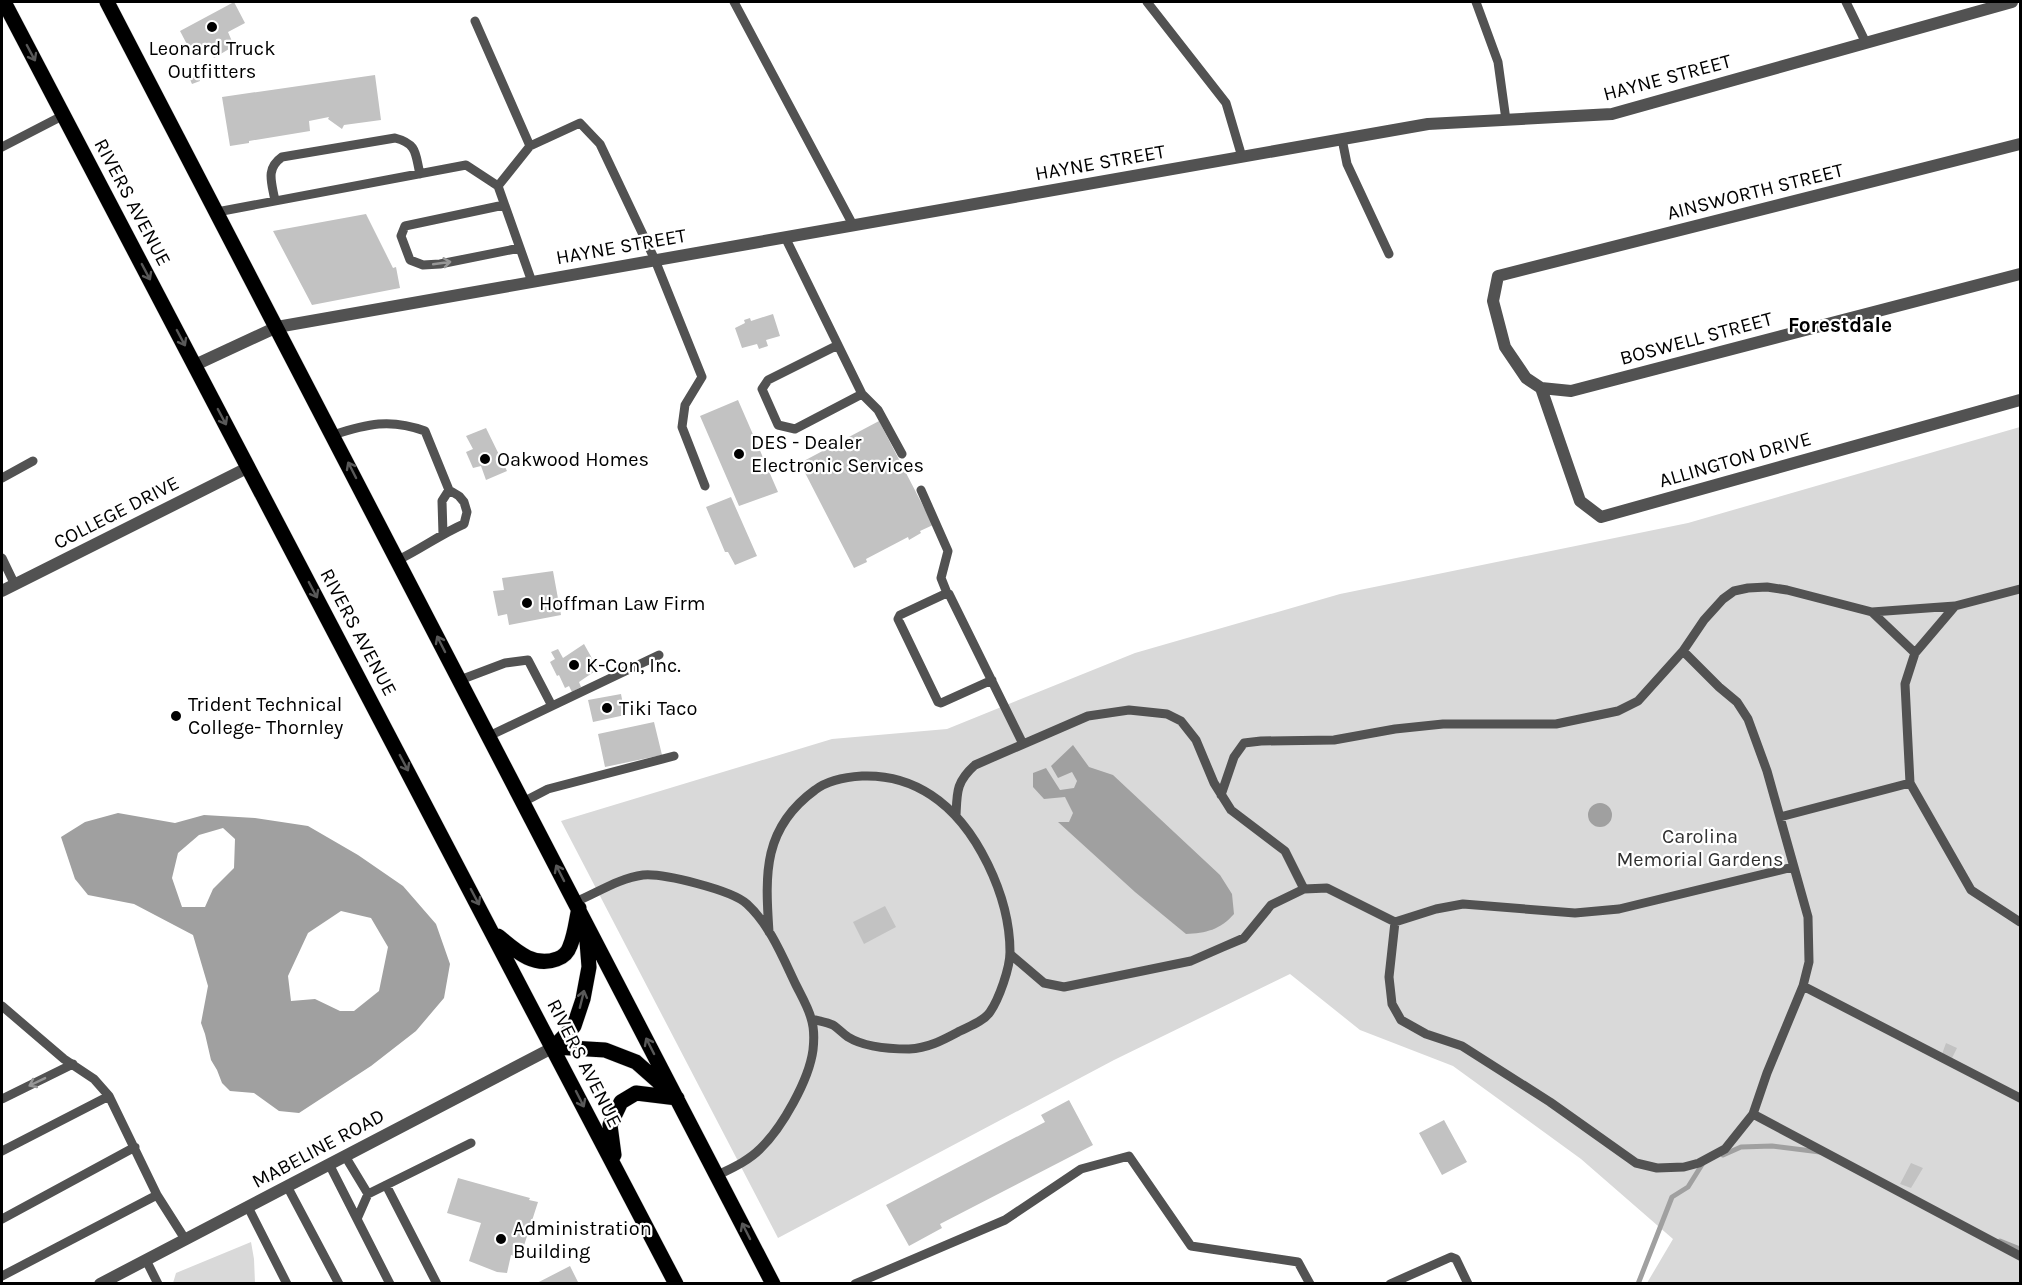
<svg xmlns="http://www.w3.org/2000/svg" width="2022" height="1285" font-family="Karla,sans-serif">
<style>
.green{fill:#d9d9d9}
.water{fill:#a0a0a0;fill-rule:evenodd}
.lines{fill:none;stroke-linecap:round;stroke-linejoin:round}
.stream{stroke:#a0a0a0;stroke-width:5}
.building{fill:#c2c2c2}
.primary-casing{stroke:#dbdbdb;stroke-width:16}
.service{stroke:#525252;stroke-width:9}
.minor{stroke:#525252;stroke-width:12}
.primary{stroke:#000;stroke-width:15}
.oneway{stroke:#595959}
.oneway2{stroke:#979797}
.poi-dot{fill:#000;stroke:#fff;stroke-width:2}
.labels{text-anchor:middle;stroke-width:4.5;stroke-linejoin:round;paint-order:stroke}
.poi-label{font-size:20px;fill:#000;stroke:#fff;text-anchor:start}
.street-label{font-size:20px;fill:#000;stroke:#fff}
.park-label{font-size:20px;fill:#303030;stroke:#fff}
.neighbourhood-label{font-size:21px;font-weight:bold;fill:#000;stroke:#fff}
</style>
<rect width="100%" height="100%" fill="#fff"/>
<path class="green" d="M2020,427V1283H1647L1673,1239L1581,1159L1453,1066L1360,1030L1290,974L1114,1060L778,1238L561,821L832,739L947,729L1135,653L1340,594L1688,523Z
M251,1242L254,1259L255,1283H173L176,1273Z"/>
<path class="water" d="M1073,745L1089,767L1113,775L1220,875L1232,894L1234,914C1220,930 1206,933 1186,934L1135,892L1058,822H1069L1073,813L1065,797L1044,799L1033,787V773L1046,768L1060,790L1074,788L1077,781L1072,772L1058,778L1051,766Z
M1588 815a12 12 0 1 1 24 0a12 12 0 1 1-24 0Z
M118,813L175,823L204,815L255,818L308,826L358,855L403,886L436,924L450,964L444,998L416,1031L371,1066L299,1113L279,1111L254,1093L230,1091L222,1083L217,1070L211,1060L205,1034L201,1023L208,986L193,935L134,904L88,895L75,879L61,837L85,822ZM223,828L235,839L234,868L213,889L205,907H182L172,878L178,853L199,835ZM341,911L371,918L388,947L379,991L354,1011H340L315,999L291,1001L288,976L308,933Z"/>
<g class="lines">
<path class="stream" d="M1723,1155L1741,1147L1772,1146L1820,1152
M2000,1241L2020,1249
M1638,1284L1672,1197L1688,1187L1703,1163"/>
</g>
<path class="building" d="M234,2L245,23L228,32L234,46L214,58L207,44L191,52L180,31Z
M195,70L200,81L192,84L187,73Z
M375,75L381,120L344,125L342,129L328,119L329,117L309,121L310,131L249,141V143L230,146L222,97Z
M366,214L393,268L396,267L400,288L312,305L273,231Z
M773,314L780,336L766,340L768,346L759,349L757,344L742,348L735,328L745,323L744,320L750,318L751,321Z
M738,400L778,492L739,506L700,416Z
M879,421L933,525L920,531L921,533L909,540L908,537L866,559L867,562L854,568L800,463Z
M486,428L507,471L486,480L481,466L473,468L466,452L473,449L466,436Z
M731,497L757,556L735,565L728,552H725L706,507Z
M553,571L561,615L509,625L507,614L498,616L493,591L504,590L502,578Z
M584,644L598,669L579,682L581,687L572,692L569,686L565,688L559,675L557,676L550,662L555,659L551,652L558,649L563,658Z
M621,694L625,715L593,722L588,700Z
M654,722L662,755L605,767L598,734Z
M885,906L896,927L864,944L853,922Z
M1946,1043L1957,1048L1952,1058L1942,1054Z
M1069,1100L1093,1145L940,1224L942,1228L909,1246L886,1205L1045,1122L1041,1115Z
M1444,1120L1467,1162L1442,1175L1419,1133Z
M1911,1163L1923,1168L1911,1188L1900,1184Z
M458,1178L530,1198L529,1200L538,1202L520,1258L511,1255L507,1273L497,1272L469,1261L481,1223L447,1213Z
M570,1266L579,1284H535Z"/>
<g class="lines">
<g class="primary-casing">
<path id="primary" d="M4,2L676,1284
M107,2L773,1284
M498,936C515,950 533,968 557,959C563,957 568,952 570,946C575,934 576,921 579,908
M554,1047L605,1050L636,1062L670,1092
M554,1047L574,1026L583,999L589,967L586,929
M614,1155L610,1125L621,1102L636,1093L677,1098"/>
</g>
<path class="service" d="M734,2L853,225
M1147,2L1226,103L1242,157
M1476,2L1498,62L1506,120
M1846,2L1866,43
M475,21L530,146L580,123L600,144L655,260L702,377L685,405L682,427L705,486
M1342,139L1347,164L1389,254
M530,146L498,186L532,282
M2,147L64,115
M275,201C272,183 265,169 282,157L395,138C418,144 415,154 420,174
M504,205L405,226L401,236L410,260L423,265L440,264L520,248
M217,212L466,165L498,186
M785,237L862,394L795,429L778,425L762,389L768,380L838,345
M862,394L878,410L902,454
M333,435C367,424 390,418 425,431L449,490L459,496L464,502L467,512L464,524C441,534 421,549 398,560
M2,478L33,461
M921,490L948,551L941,578L947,593
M443,534L442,501L449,490
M2,558L15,585
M2020,589L1955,606L1915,653L1905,684L1910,783L1971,890L2020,922
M1872,612L1955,606
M460,680L505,663L528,660L552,706L489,736
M992,680L941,703L938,702L898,619L900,615L947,593L949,594L1023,744
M552,706L659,655
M1221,795L1234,757L1244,743L1261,741L1334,740L1395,729L1443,724H1556L1618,711L1638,701L1683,651L1704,620L1723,599L1734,591L1748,588L1767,587L1787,590L1872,612L1915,653
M523,802L548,789L674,756
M956,816C957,792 956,782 975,765L1088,716L1129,710L1167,714L1181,721L1196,740L1214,783L1231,810L1285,851L1304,889
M1780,817L1910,783
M575,902C597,893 619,878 643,875C663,873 732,890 747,904C770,925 783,958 796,985C801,995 808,1007 811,1018C814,1027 814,1041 813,1050C809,1080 782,1128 760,1149C748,1161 732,1168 718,1175
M1395,922L1389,977L1392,1004L1401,1020L1426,1034L1462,1046L1550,1102L1636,1163L1657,1168L1684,1167L1699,1163L1725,1149L1753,1114L1767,1073L1803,986L1809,962L1808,917L1767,771L1748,719L1737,702L1719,687L1683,651
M769,932C765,873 763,828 815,790C828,780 846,777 862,776C887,775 910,781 931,795C977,825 1010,897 1010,952C1010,968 999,999 990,1012C984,1021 970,1026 960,1031C943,1040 929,1048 909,1049C890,1049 864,1047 848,1037C842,1033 838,1028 833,1025C827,1022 819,1021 812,1019
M1010,954L1044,983L1064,987L1191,961L1223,947L1244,938L1271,905L1304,889L1327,888L1395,922L1436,909L1463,904L1575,913L1619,909L1793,867
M1803,986L2020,1098
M2,1006L64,1059L94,1079L109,1096L157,1195L185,1239
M2,1099L73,1064
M1753,1114L2020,1256
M2,1151L109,1096
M345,1156L368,1194L471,1143
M329,1164L390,1284
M386,1185L437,1284
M287,1186L339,1284
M248,1207L287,1284
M2,1219L135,1147
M357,1219L368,1194
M146,1260L158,1284
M2,1276L157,1195
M855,1284L1005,1220L1081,1169L1129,1156L1191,1246L1298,1262L1310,1284
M1390,1284L1451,1257L1456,1259L1468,1284"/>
<path class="minor" d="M2020,144L1498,276L1493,301L1505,347L1526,378L1541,388L1571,391L2020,274
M195,365L277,327L1428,124L1612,114L2012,2
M1541,388L1580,501L1601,517L2020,400
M2,591L249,467
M100,1284L554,1047"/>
<use href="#primary" class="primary"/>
</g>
<defs><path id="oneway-shaft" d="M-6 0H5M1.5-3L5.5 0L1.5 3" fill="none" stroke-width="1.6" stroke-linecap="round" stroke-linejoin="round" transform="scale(1.5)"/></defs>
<g class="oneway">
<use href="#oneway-shaft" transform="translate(31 53) rotate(62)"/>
<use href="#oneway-shaft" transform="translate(146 272) rotate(62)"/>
<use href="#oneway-shaft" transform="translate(181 338) rotate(62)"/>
<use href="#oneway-shaft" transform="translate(222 417) rotate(62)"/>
<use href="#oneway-shaft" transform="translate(352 470) rotate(-117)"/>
<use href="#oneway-shaft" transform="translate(313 590) rotate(62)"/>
<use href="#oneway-shaft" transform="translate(441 644) rotate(-117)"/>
<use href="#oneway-shaft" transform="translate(404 763) rotate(62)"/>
<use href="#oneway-shaft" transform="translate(560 873) rotate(-117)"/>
<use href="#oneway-shaft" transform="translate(475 897) rotate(62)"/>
<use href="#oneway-shaft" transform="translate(582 999) rotate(-76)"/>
<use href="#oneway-shaft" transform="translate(650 1046) rotate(-117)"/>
<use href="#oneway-shaft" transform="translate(580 1099) rotate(63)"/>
<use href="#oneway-shaft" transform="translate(746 1231) rotate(-117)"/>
</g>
<g class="oneway2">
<use href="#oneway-shaft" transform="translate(442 263) rotate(-8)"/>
<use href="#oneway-shaft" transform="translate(37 1082) rotate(154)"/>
</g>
<g class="poi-dot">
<circle cx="212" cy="27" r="6"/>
<circle cx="739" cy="454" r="6"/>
<circle cx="485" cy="459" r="6"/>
<circle cx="527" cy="603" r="6"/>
<circle cx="574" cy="665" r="6"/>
<circle cx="607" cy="708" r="6"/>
<circle cx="176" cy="716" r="6"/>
<circle cx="501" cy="1239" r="6"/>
</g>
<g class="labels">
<g class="poi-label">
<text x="212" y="55" text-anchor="middle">Leonard Truck<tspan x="212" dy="23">Outfitters</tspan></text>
<text x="751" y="449">DES - Dealer<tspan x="751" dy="23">Electronic Services</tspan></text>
<text x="497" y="466">Oakwood Homes</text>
<text x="539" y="610">Hoffman Law Firm</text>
<text x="586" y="672">K-Con, Inc.</text>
<text x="188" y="711">Trident Technical<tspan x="188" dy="23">College- Thornley</tspan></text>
<text x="619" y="715">Tiki Taco</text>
<text x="513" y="1235">Administration<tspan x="513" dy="23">Building</tspan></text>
</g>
<g class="street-label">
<text transform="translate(1667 77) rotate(-15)" y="7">HAYNE STREET</text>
<text transform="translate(1100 162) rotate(-10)" y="7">HAYNE STREET</text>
<text transform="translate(1755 191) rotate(-14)" y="7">AINSWORTH STREET</text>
<text transform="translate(133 202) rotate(62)" y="7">RIVERS AVENUE</text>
<text transform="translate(621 246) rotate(-10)" y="7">HAYNE STREET</text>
<text transform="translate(1696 338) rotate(-15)" y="7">BOSWELL STREET</text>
<text transform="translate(1735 459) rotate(-16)" y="7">ALLINGTON DRIVE</text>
<text transform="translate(116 512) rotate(-27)" y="7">COLLEGE DRIVE</text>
<text transform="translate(359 632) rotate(62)" y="7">RIVERS AVENUE</text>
<text transform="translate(585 1063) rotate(63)" y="7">RIVERS AVENUE</text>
<text transform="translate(318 1148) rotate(-28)" y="7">MABELINE ROAD</text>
</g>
<g class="park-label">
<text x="1700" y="843">Carolina<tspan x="1700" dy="23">Memorial Gardens</tspan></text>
</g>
<g class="neighbourhood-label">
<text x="1840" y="332">Forestdale</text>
</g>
</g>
<rect width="2022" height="1285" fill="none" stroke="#000000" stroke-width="6"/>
</svg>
